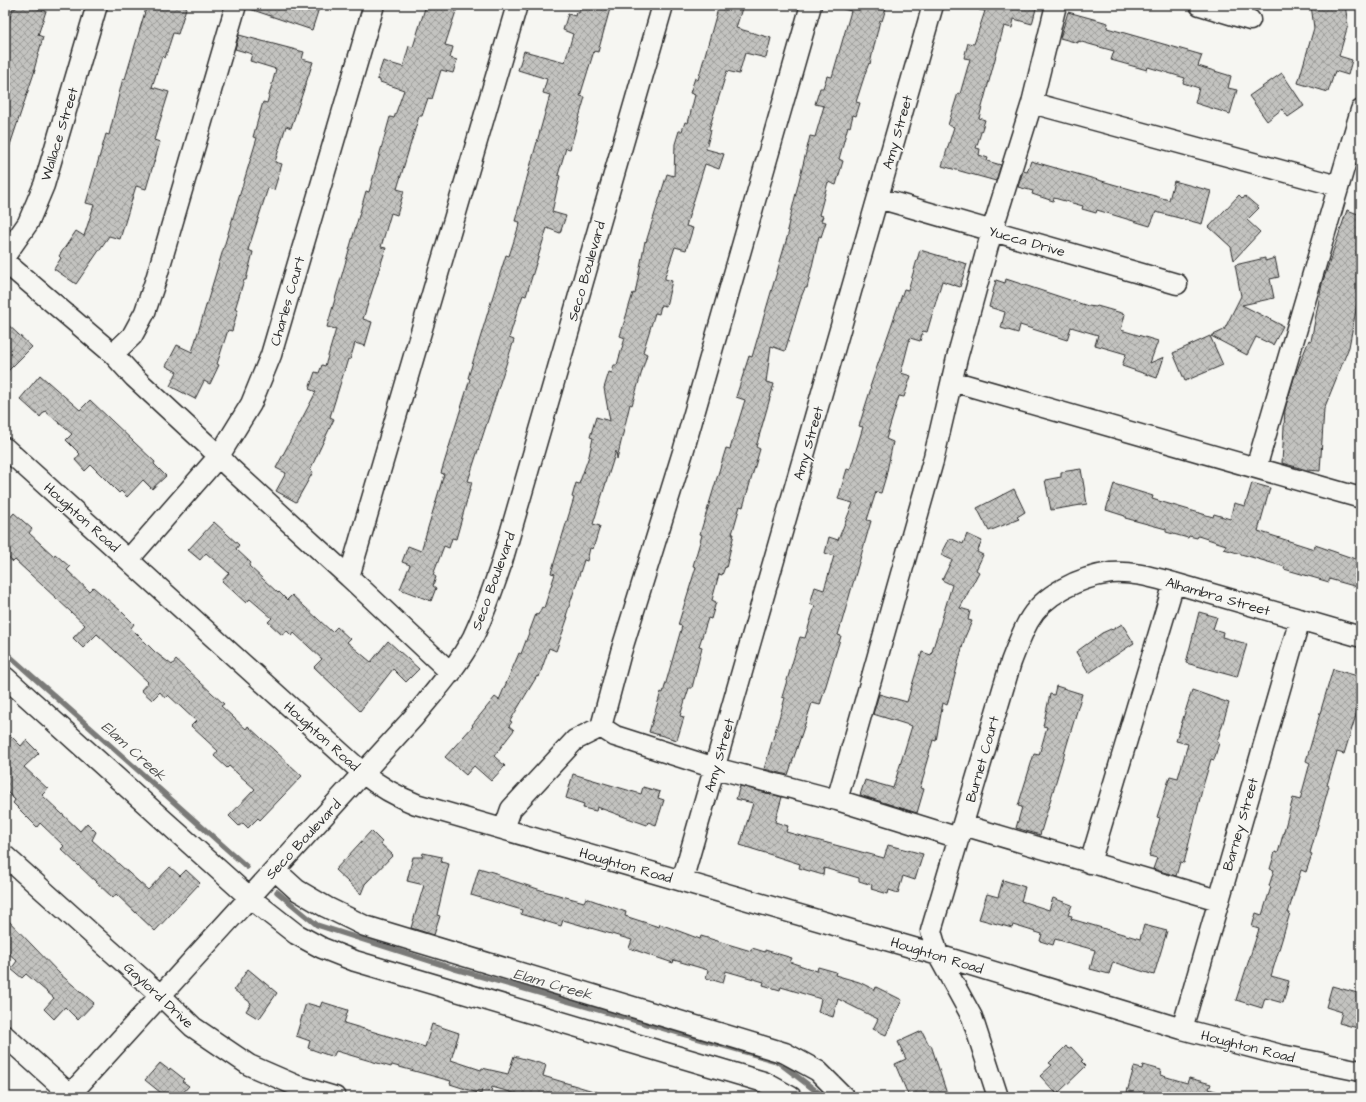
<svg xmlns="http://www.w3.org/2000/svg" width="1366" height="1102" font-family="'Architects Daughter',sans-serif">
<style>
.lines{fill:none;stroke-linecap:round;stroke-linejoin:round}
.stream{stroke:#7a7a78;stroke-width:5.5}
.building{fill:url(#building-cross-hatch);stroke:#2b2b2b}
.minor-casing{stroke:#2b2b2b;stroke-width:23}
.minor{stroke:#f6f6f2;stroke-width:20}
.labels{text-anchor:middle;stroke-width:3;stroke-linejoin:round;paint-order:stroke}
.street-label{font-size:14px;fill:#2b2b2b;stroke:#f6f6f2}
.water-label{font-size:15px;font-style:italic;fill:#525251;stroke:#f6f6f2}
</style>
<defs>
<pattern id="building-cross-hatch" width="8" height="8" patternUnits="userSpaceOnUse"><rect width="8" height="8" fill="#c3c3c0"/><path d="M0 0l8 8M0 8l8-8" fill="none" stroke="#9f9f9c"/></pattern>
</defs>
<rect width="100%" height="100%" fill="#f6f6f2"/>
<filter id="ink" filterUnits="userSpaceOnUse"><feTurbulence type="fractalNoise" baseFrequency=".025" numOctaves="2"/><feDisplacementMap in="SourceGraphic" scale="8" xChannelSelector="R" yChannelSelector="G"/><feConvolveMatrix kernelMatrix="1 2 1 2 8 2 1 2 1" color-interpolation-filters="sRGB"/></filter>
<g filter="url(#ink)">
<g class="lines">
<path class="stream" d="M5,652L247,867
M277,892L317,925L452,968L777,1061L824,1097"/>
</g>
<path class="building" d="M16,5H26L46,11L38,35L43,37L34,70H35L8,151L5,150V34L13,8L15,9Z
M147,5H187L178,34L173,33L165,58L162,56L152,87L169,92L154,140L160,142L146,189L136,186L120,239L109,236L76,284L54,269L61,258L59,256L76,231L84,236L94,205L86,203L106,134L109,135L123,78L125,79Z
M247,5H320L312,30L247,8Z
M426,5H458L445,45L453,47L450,58L457,60L453,73L441,70L432,99L428,98L422,116H419L397,189L404,191L397,215L391,213L381,247L386,248L363,319L372,322L365,346L355,343L350,360L348,359L330,417L334,419L310,470L313,472L296,502L276,491L286,473L276,468L316,392L309,389L315,372L319,373L322,365L325,366L336,329L327,327L366,191L369,192L390,117L394,118L404,90L380,82V80L377,79L383,61L403,67L409,46L413,47Z
M581,5H611L598,52L594,51L580,96L585,97L576,128L570,149L566,148L558,175L560,176L552,212L566,216L560,233L547,228L526,296L523,295L519,306L509,338L514,340L468,481L472,482L456,539L452,538L449,548L444,546L433,575L436,577L433,586L436,588L431,601L400,589L410,565L402,562L408,546L421,551L444,474L441,473L470,379L468,378L491,302L506,255L509,256L520,222L515,221L550,95L543,93L547,79L518,70L524,51L565,62L573,34L563,30L568,14L575,16L576,12L579,13Z
M719,5H743L736,28L771,38L766,58L745,53L739,74L727,71L709,129L711,130L706,149L724,154L719,169L705,164L686,226L693,228L686,250L675,247L665,277V279L672,281L666,306L661,305L659,314L655,313L643,352L647,354L632,405L630,404L617,459L616,451L593,524L600,526L593,549L590,548L587,561L584,560L566,616L568,617L556,651L549,648L539,677L537,676L510,721L512,722L509,726L514,730L494,756L505,766L491,781L474,766L466,775L445,757L473,726L472,725L495,697L499,700L519,653L521,654L536,614L538,615L542,607L544,608L555,574L551,573L574,498L572,497L576,483L579,484L589,456L593,438L590,437L596,417L610,421L604,388L609,372L612,373L614,365H617L625,338L620,336L633,293L635,294L645,241L646,242L667,174L674,176L675,144L679,131H682L685,122L688,123L695,95L690,93L695,78L698,80Z
M843,5H887L882,21L880,20L870,64L869,63L866,71L856,102L860,103L856,116L853,115L850,127L848,126L839,159L843,161L836,185L828,182L819,215L823,216L821,221L826,222L821,237L819,236L807,288H805L802,295L785,351L771,346L766,382L774,384L756,447L760,449L743,507L740,506L732,534H734L726,568L725,567L722,575L719,574L712,600L716,602L711,619L708,618L699,646L702,647L692,688H689L680,716L684,717L677,740L649,732L661,692L663,693L682,626L678,625L696,567L693,566L702,535L700,534L726,448L730,449L745,400L736,397L749,356L752,357L789,231L787,230L810,136L815,137L824,106L815,104L820,88H823L827,76L832,77L851,11L843,9Z
M979,5H1037L1032,24L1014,19L1012,28L1004,26L979,118L985,120L976,148L980,149L979,155L988,158L987,161L1001,165L996,181L942,166L954,127L948,125L958,93L960,94L970,59L964,58L968,43L974,44L985,11L979,10Z
M1311,5H1345L1348,25L1339,56L1352,60L1348,75L1335,71L1328,92L1298,83L1314,28Z
M1068,12L1108,23L1107,28L1202,55L1198,66L1231,76L1228,88L1237,90L1230,114L1195,103L1199,88L1183,83L1185,78L1148,67L1147,70L1111,60L1114,51L1078,41V43L1060,38Z
M239,35L304,52L302,59L313,62L291,128L286,126L275,162L282,164L274,190L268,188L248,250L253,252L246,280H244L235,309H238L232,331L228,330L217,364L219,365L210,384L204,381L195,399L170,386L177,372L166,366L177,345L192,352L257,138L253,137L263,102L267,103L276,69L250,61L252,54L235,49Z
M1282,73L1304,106L1288,117L1282,109L1267,121L1249,96Z
M1031,161L1169,200L1174,181L1211,191L1202,224L1156,212L1150,226L1097,210L1096,213L1082,209L1083,206L1054,198L1053,201L1032,194L1033,191L1018,187L1023,171L1027,172Z
M1239,195L1243,199L1245,196L1259,208L1247,220L1260,232L1234,260L1231,247L1209,227Z
M1347,210L1361,215V283L1349,347L1324,409L1320,471L1307,470L1282,463L1285,409L1294,378L1309,340L1311,341L1322,284Z
M920,250L967,264L960,287L942,281L927,332L923,331L920,341L910,338L901,373L911,376L904,397L899,396L886,439L893,442L886,476L881,493L876,492L867,520L871,521L838,635L841,636L820,705L812,703L788,775L764,769L785,698L782,697L800,637L805,638L815,606L810,604L815,587L824,590L834,556L825,553L829,537L838,540L853,503L838,499L847,469L850,470L863,427L859,426L871,388L870,387L904,289L908,290Z
M1265,258V261L1275,258L1279,277L1270,279L1274,298L1242,305L1283,326L1273,345L1256,337L1247,355L1211,336L1224,330L1241,296L1235,265Z
M1006,279L1088,306L1096,307L1097,306L1125,314L1121,330L1158,341L1150,363L1164,357L1157,378L1122,366L1126,354L1095,345L1098,335L1071,327L1067,340L1020,325L1018,333L1001,328L1005,312L989,307L996,280L1005,283Z
M5,322L32,347L5,374Z
M1210,336L1223,365L1185,381L1173,353Z
M40,375L80,410L90,400L155,462L154,464L166,476L152,489L143,480L127,497L121,491L119,493L91,465L85,471L75,460L80,454L66,440L72,434L45,411L40,417L20,399Z
M1081,469L1087,504L1051,510L1045,480L1061,477V472Z
M1252,483L1270,488L1258,531L1314,549L1315,545L1361,561V588L1329,579V582L1284,569L1285,567L1224,549L1226,545L1198,536L1197,538L1189,536L1188,538L1166,532V529L1125,518V516L1106,510L1114,484L1153,496L1152,499L1213,517L1214,514L1230,519L1234,503L1245,506Z
M1014,489L1025,512L1017,517L1019,519L989,531L977,508Z
M14,513L32,529L29,533L54,556L55,554L70,567L67,570L89,591L93,587L121,611L134,624L131,628L155,652L172,665L176,660L224,704L221,706L246,729L248,726L302,776L260,820L258,818L248,828L243,823L239,826L229,816L255,789L229,766L227,768L214,756L218,751L191,726L196,721L168,695L165,698L160,692L152,700L141,690L148,682L97,634L83,648L73,638L85,625L15,560L13,562L5,555V523Z
M214,522L239,545L236,549L251,563L249,566L278,593L279,592L287,600L292,595L332,632L337,627L350,639L347,642L371,662L388,641L419,669L406,682L393,669L360,711L314,667L322,659L294,633L292,636L287,631L282,635L268,622L272,618L250,599L246,603L222,581L229,573L206,553L200,560L188,550Z
M967,534L982,541L977,552L983,555L976,570L979,572L960,608L970,611L968,620L972,621L965,637L947,705L943,703L936,741L933,740L924,771L925,772L920,788L924,789L917,813L860,795L865,780L893,788L912,726L873,714L879,694L907,702L922,652L931,655L952,585L942,580L952,560L941,555L950,538L963,544Z
M1199,612L1217,617L1213,629L1223,632L1222,637L1247,644L1237,677L1186,663Z
M1122,624L1134,643L1089,673L1076,652L1102,633L1111,629L1112,630Z
M1333,669L1361,677V713L1357,712L1344,754L1337,752L1327,785L1329,786L1310,853L1312,854L1306,872L1301,870L1288,913H1290L1271,976L1289,981L1283,1003L1265,998L1262,1008L1236,1000L1259,929L1252,927L1256,913L1262,915L1271,887L1269,886L1274,870L1270,869L1275,852L1278,853L1293,798L1300,800L1310,763L1306,761Z
M1056,686L1082,694L1040,835L1016,828L1022,807L1018,806L1034,754L1039,755L1047,727L1043,726L1050,694L1054,695Z
M1192,690L1229,703L1217,742L1219,743L1214,760L1211,759L1203,786L1184,863L1180,862L1176,876L1153,869L1157,858L1149,856L1160,818L1157,817L1170,776L1178,778L1188,744L1176,741Z
M5,730L21,746L26,740L39,753L24,767L48,789L42,795L80,831L87,823L96,832L92,840L148,890L170,867L180,876L186,870L200,883L155,931L116,894L113,898L61,849L64,846L40,823L37,827L13,803L15,800L5,790Z
M573,774L641,794L643,787L660,792L658,798L664,800L656,825L648,822L647,825L597,807L596,811L583,808L584,804L566,798Z
M740,786L782,797L775,822L788,826L786,832L884,858L888,845L923,854L915,880L903,876L898,893L889,890L888,894L871,889L872,885L859,881V878L824,868L823,875L799,868L800,864L740,845L753,803L736,799Z
M371,831L382,842L381,844L393,855L365,884L361,894L335,870Z
M423,853L442,857L441,862L449,864L437,915L440,916L434,935L411,928L424,885L407,881L413,857H422Z
M479,868L499,874L498,876L544,891L584,902L586,898L626,912L625,916L659,927L660,924L700,939L701,936L751,951L752,948L765,952V950L792,958L790,962L817,971L818,967L836,972L835,975L859,982L875,990L876,987L902,1000L886,1035L873,1029L878,1019L838,999L833,1017L818,1012L821,999L781,987L780,990L763,985L764,982L726,971L723,983L706,978L708,970L674,960L673,963L629,948L632,940L563,920L561,926L521,914L522,910L471,895Z
M1003,880L1025,887L1021,901L1049,910L1053,898L1072,905L1068,915L1072,916L1071,919L1140,939L1144,925L1167,931L1154,975L1113,962L1109,974L1090,969L1095,950L1055,939L1053,945L1040,941L1042,934L1013,925L1012,928L979,919L987,894L998,897Z
M5,917L60,974L94,1003L78,1020L65,1007L54,1019L44,1009L54,998L26,974L22,978L11,969L17,961L5,950Z
M248,969L277,993L259,1019L246,1011L251,1003L234,990Z
M1332,986L1361,994V1029L1339,1023L1342,1012L1326,1007Z
M322,1002L348,1010L344,1023L425,1047L432,1024L459,1033L451,1060L481,1070L482,1068L508,1074L514,1056L546,1065L543,1076L600,1093V1097H528L492,1087L491,1092L482,1089L481,1094L450,1084L451,1081L392,1065L391,1067L336,1051L333,1057L308,1048L310,1041L296,1036L306,1003L320,1007Z
M922,1031L929,1045H931L948,1097H909L895,1064L906,1059L898,1042Z
M1066,1046L1068,1049L1071,1047L1083,1060L1081,1061L1086,1066L1057,1094L1040,1076L1052,1065L1049,1063Z
M160,1063L169,1070L170,1068L184,1079L182,1081L189,1086L179,1097H166L145,1080Z
M1143,1065L1161,1070L1160,1075L1187,1083L1189,1078L1211,1084L1209,1089L1222,1093V1097H1144L1127,1092L1134,1067L1142,1069Z"/>
<g class="lines">
<g class="minor-casing">
<path id="minor" d="M236,5L156,279L145,312L132,336L113,354L134,377L219,456L229,467L349,577L517,5
M1200,5L1250,20
M1032,103L1056,5
M878,198L1177,284
M5,256L28,223L44,185L97,5
M5,262L113,354
M952,381L1361,498
M5,448L364,774C380,787 396,796 416,804L938,955L1182,1029L1281,1055L1361,1071
M1256,468L1361,110
M129,559L219,456L251,404L271,355L374,5
M349,577L451,673
M5,677L250,898L296,934L322,948L355,961L764,1082L791,1097
M601,727L615,736L715,768L837,800L959,838
M837,800L933,461L957,358L992,231L1032,103L1338,186
M963,825L1218,900
M504,829L511,809L575,740L601,727L621,652L683,452L811,5
M5,856L160,995L193,1027L249,1065L295,1085L335,1097
M1090,863L1174,583
M275,870L297,890L326,907L365,926L785,1053L818,1071L844,1097
M682,881L933,5
M1182,1029L1300,619
M5,1036L73,1097
M68,1097L414,717C435,691 458,666 473,637C484,614 493,589 501,565L663,5
M998,1097L972,1017L938,955L931,931L1011,662C1016,649 1021,635 1028,622C1043,594 1080,577 1111,573C1132,571 1155,578 1174,583L1361,637"/>
</g>
<use href="#minor" class="minor"/>
</g>
</g>
<g class="labels">
<g class="street-label">
<text transform="translate(897 132) rotate(-74)" y="5">Amy Street</text>
<text transform="translate(59 134) rotate(-73)" y="5">Wallace Street</text>
<text transform="translate(1027 241) rotate(16)" y="5">Yucca Drive</text>
<text transform="translate(586 271) rotate(-74)" y="5">Seco Boulevard</text>
<text transform="translate(287 301) rotate(-74)" y="5">Charles Court</text>
<text transform="translate(808 443) rotate(-74)" y="5">Amy Street</text>
<text transform="translate(82 517) rotate(42)" y="5">Houghton Road</text>
<text transform="translate(493 581) rotate(-70)" y="5">Seco Boulevard</text>
<text transform="translate(1218 596) rotate(16)" y="5">Alhambra Street</text>
<text transform="translate(322 736) rotate(42)" y="5">Houghton Road</text>
<text transform="translate(719 755) rotate(-74)" y="5">Amy Street</text>
<text transform="translate(982 759) rotate(-74)" y="5">Burnet Court</text>
<text transform="translate(1240 824) rotate(-74)" y="5">Barney Street</text>
<text transform="translate(303 839) rotate(-47)" y="5">Seco Boulevard</text>
<text transform="translate(626 865) rotate(16)" y="5">Houghton Road</text>
<text transform="translate(937 955) rotate(17)" y="5">Houghton Road</text>
<text transform="translate(159 995) rotate(43)" y="5">Gaylord Drive</text>
<text transform="translate(1248 1046) rotate(14)" y="5">Houghton Road</text>
</g>
<g class="water-label">
<text transform="translate(134 751) rotate(42)" y="5">Elam Creek</text>
<text transform="translate(553 984) rotate(16)" y="5">Elam Creek</text>
</g>
</g>
<rect width="1366" height="1102" fill="none" stroke="#f6f6f2" stroke-width="20"/>
<rect x="10" y="10" width="1346" height="1082" fill="none" stroke="#2b2b2b" stroke-width="1.5" filter="url(#ink)"/>
</svg>
